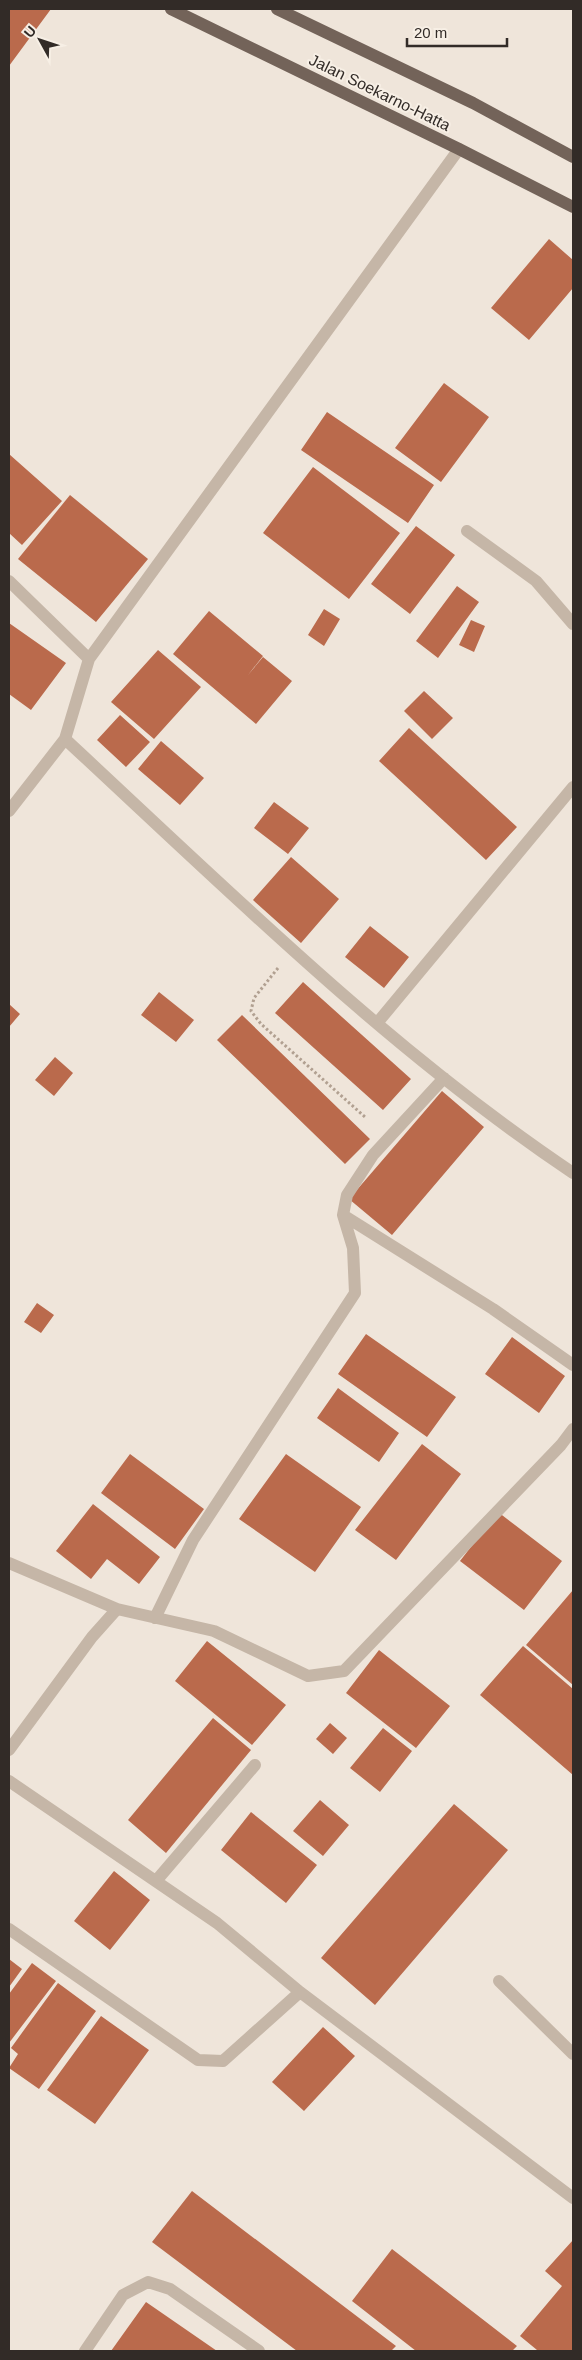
<svg xmlns="http://www.w3.org/2000/svg" width="582" height="2360" font-family="Helvetica,sans-serif">
<style>
.building{fill:#ba6a4c}
.lines{fill:none;stroke-linecap:round;stroke-linejoin:round}
.path{stroke:#b1a091;stroke-width:3;stroke-dasharray:2.5 2.5;stroke-linecap:butt}
.minor{stroke:#c5b6a7;stroke-width:12}
.major{stroke:#736359;stroke-width:12}
.labels{text-anchor:middle;stroke-width:4;stroke-linejoin:round;paint-order:stroke}
.street-label{font-size:16px;fill:#322b27;stroke:#f7efe5}
</style>
<rect width="100%" height="100%" fill="#efe5da"/>
<path class="building" d="M9,9H51L9,66Z
M549,239L573,260V288L529,340L491,308Z
M444,383L489,417L441,482L395,448Z
M327,412L434,485L408,523L301,450Z
M9,454L62,501L22,545L9,533Z
M313,467L400,533L349,599L263,533Z
M70,495L148,559L96,622L18,559Z
M416,526L455,555L410,614L371,584Z
M457,586L479,602L438,658L416,641Z
M324,609L340,619L324,646L308,635Z
M209,611L263,656L248,675L263,657L292,681L256,724L173,654Z
M471,620L485,626L474,652L459,645Z
M9,623L66,663L31,710L9,694Z
M158,650L201,687L154,739L111,702Z
M424,691L453,718L432,739L404,711Z
M120,715L150,742L126,767L97,740Z
M409,728L517,827L486,860L379,761Z
M161,741L204,778L180,805L138,769Z
M274,802L309,828L288,854L254,828Z
M291,857L339,899L301,943L253,900Z
M370,926L409,957L384,988L345,957Z
M303,982L411,1079L383,1110L275,1013Z
M159,992L194,1020L176,1042L141,1015Z
M9,1004L20,1014L9,1027Z
M242,1015L370,1139L345,1164L217,1040Z
M55,1057L73,1073L54,1096L35,1080Z
M442,1091L484,1127L392,1235L349,1199Z
M37,1303L54,1315L41,1333L24,1322Z
M366,1334L456,1397L427,1437L338,1374Z
M512,1337L565,1376L539,1413L485,1374Z
M338,1388L399,1433L379,1462L317,1418Z
M422,1444L461,1474L396,1560L355,1530Z
M130,1454L204,1509L175,1549L101,1493Z
M286,1454L361,1507L315,1572L239,1519Z
M93,1504L160,1557L139,1584L107,1559L91,1579L56,1551Z
M498,1512L562,1561L524,1610L460,1561Z
M573,1590V1685L526,1645Z
M207,1641L286,1705L252,1745L175,1681Z
M523,1646L573,1689V1775L480,1695Z
M379,1650L450,1706L416,1748L346,1693Z
M213,1718L251,1750L166,1853L128,1820Z
M330,1723L347,1738L333,1754L316,1739Z
M383,1728L412,1751L380,1792L350,1768Z
M320,1800L349,1825L323,1856L293,1831Z
M454,1804L508,1850L375,2005L321,1958Z
M251,1812L317,1865L286,1903L221,1850Z
M114,1871L150,1900L110,1950L74,1921Z
M9,1959L22,1969L9,1987Z
M32,1963L56,1981L9,2043V1994Z
M58,1983L96,2011L39,2089L9,2068L18,2054L11,2048Z
M101,2016L149,2050L95,2124L47,2090Z
M323,2027L355,2056L304,2111L272,2082Z
M192,2191L396,2346L391,2351H297L152,2242Z
M573,2240V2351H536L537,2350L520,2336L562,2286L545,2271Z
M392,2249L517,2346L512,2351H416L352,2301Z
M146,2302L217,2351H111Z"/>
<g class="lines">
<path class="path" d="M278,968L254,998L251,1011L261,1024L365,1117"/>
<path class="minor" d="M467,531L536,581L573,624
M9,581L89,659
M65,739C228,890 388,1049 573,1173
M9,811L65,739L89,659L459,149
M378,1022L573,787
M343,1215L493,1309L573,1365
M9,1563L117,1609L214,1631L308,1676L344,1671L561,1445L573,1429
M155,1618L193,1540L355,1293L353,1248L343,1215L347,1195L373,1155L444,1078
M9,1750L92,1637L117,1609
M9,1781L217,1923L300,1992L573,2198
M156,1881L255,1765
M9,1929L198,2060L223,2061L300,1992
M499,1981L573,2054
M85,2351L123,2295L148,2282L170,2289L259,2351"/>
<path class="major" d="M171,9L459,149L573,207
M277,9L473,103L573,157"/>
</g>
<g class="labels">
<g class="street-label">
<text transform="translate(380 92) rotate(26)" y="6">Jalan Soekarno-Hatta</text>
</g>
</g>
<rect width="582" height="2360" fill="none" stroke="#322b27" stroke-width="20"/>
<g transform="translate(40 40) rotate(310)" stroke="#f7efe5" stroke-width="4" paint-order="stroke">
<path d="M0-4L9 19L0 12L-9 19Z" fill="#322b27"/>
<text y="-8" font-size="14" font-weight="bold" text-anchor="middle" fill="#322b27">U</text>
</g>
<path d="M407 38v8h100v-8" fill="none" stroke="#322b27" stroke-width="2.5"/>
<text x="414" y="38" font-size="15" fill="#322b27" stroke="#f7efe5" stroke-width="4" paint-order="stroke">20 m</text>
</svg>
